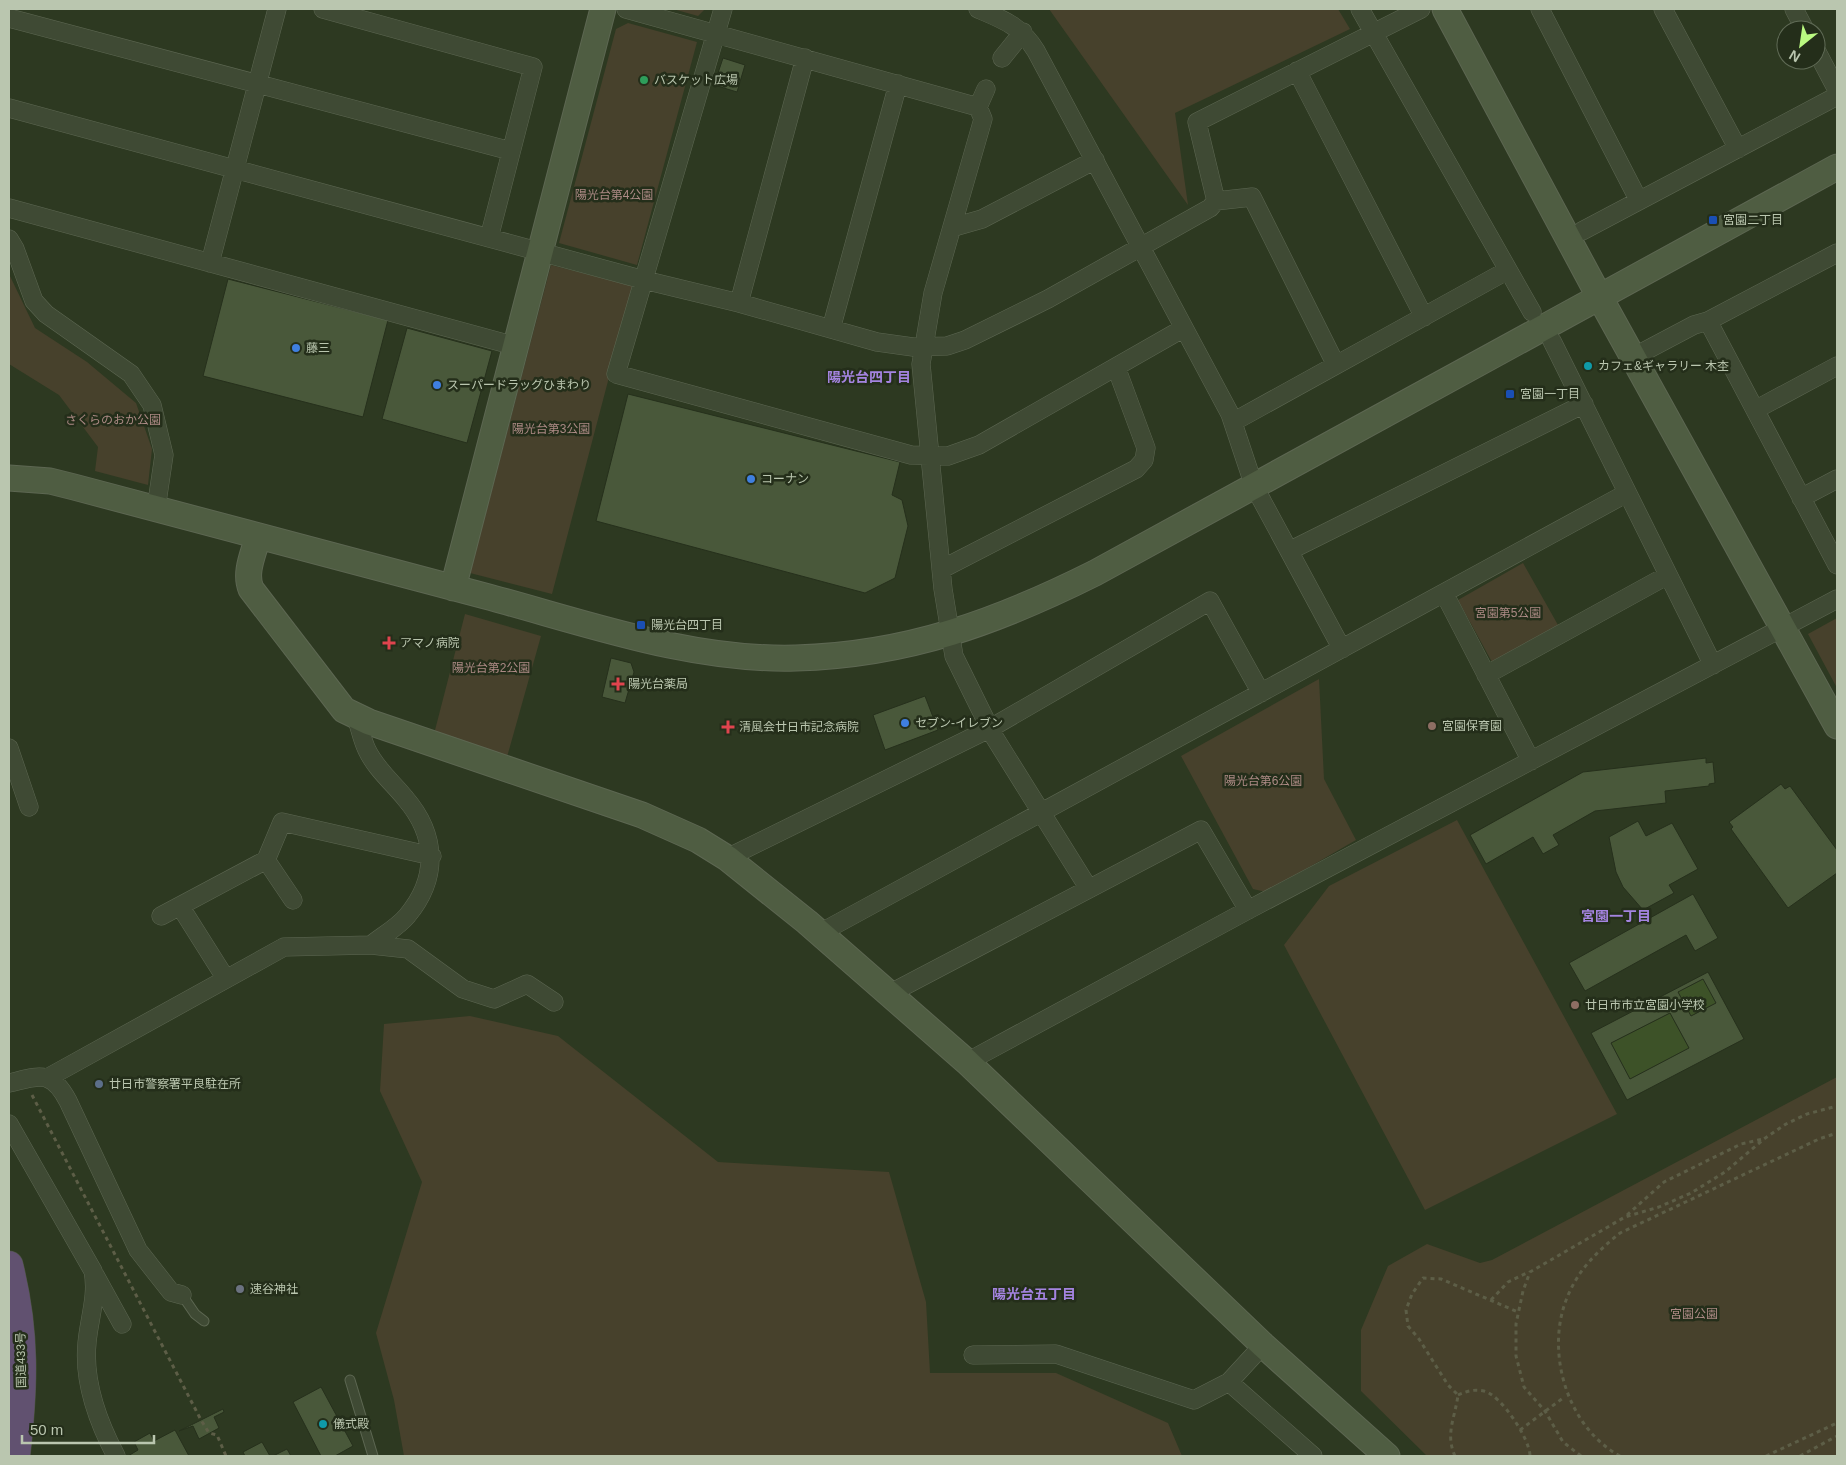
<svg xmlns="http://www.w3.org/2000/svg" width="1846" height="1465" font-family="Arial,'Noto Sans JP',sans-serif">
<style>
.green{fill:#47412c}
.water{fill:#3d5228}
.building{fill:#49583a;stroke:#26301c;fill-rule:evenodd}
.lines{fill:none;stroke-linecap:round;stroke-linejoin:round}
.lane-casing{stroke:#5d6752;stroke-width:11}
.street-casing{stroke:#5d6752;stroke-width:19}
.secondary-casing{stroke:#5d6752;stroke-width:27}
.highway-casing{stroke:#4a543f;stroke-width:29}
.path{stroke:#5d5e47;stroke-width:3;stroke-dasharray:4 4;stroke-linecap:butt}
.lane{stroke:#3f4a34;stroke-width:9}
.street{stroke:#3f4a34;stroke-width:18}
.secondary{stroke:#4f5d42;stroke-width:25}
.highway{stroke:#615170;stroke-width:28}
.leisure-dot{fill:#2e9e5b;stroke:#242e1a;stroke-width:2}
.transit-dot{fill:#1a4fb4;stroke:#242e1a;stroke-width:2}
.shop-dot{fill:#3f7fe0;stroke:#242e1a;stroke-width:2}
.culture-dot{fill:#0f9aa8;stroke:#242e1a;stroke-width:2}
.health-dot{fill:#e0444e;stroke:#242e1a;stroke-width:2}
.education-dot{fill:#8d6e63;stroke:#242e1a;stroke-width:2}
.service-dot{fill:#5c6f8a;stroke:#242e1a;stroke-width:2}
.worship-dot{fill:#6b7280;stroke:#242e1a;stroke-width:2}
.labels{text-anchor:middle;stroke-width:5;stroke-linejoin:round;paint-order:stroke}
.poi-label{font-size:12px;fill:#bac6af;stroke:#242e1a;text-anchor:start}
.park-label{font-size:12px;fill:#ac8a85;stroke:#242e1a}
.street-label{font-size:12px;fill:#bac6af;stroke:#242e1a}
.neighbourhood-label{font-size:14px;font-weight:bold;fill:#a484e0;stroke:#242e1a}
</style>
<rect width="100%" height="100%" fill="#2d3921"/>
<path class="green" d="M673,9H705L698,16Z
M1049,9H1338L1350,29L1175,113L1188,205Z
M628,23L697,42L637,265L559,243L616,29Z
M551,265L633,286L552,594L470,573Z
M9,274L35,328L87,362L136,403L152,449L148,485L95,471L98,447L59,395L9,364Z
M1523,563L1558,625L1492,662L1458,600Z
M465,614L541,636L507,757L434,734Z
M1837,618V688L1808,634Z
M1319,679L1324,779L1356,840L1266,892L1253,889L1181,756Z
M1457,820L1617,1114L1425,1210L1284,945L1329,886Z
M470,1016L558,1036L718,1162L889,1172L926,1302L930,1373H1056L1168,1423L1182,1456H404L394,1400L376,1333L422,1182L380,1091L384,1024Z
M1837,1077V1456H1427L1361,1391V1330L1388,1266L1427,1244L1480,1263L1492,1260Z"/>
<path class="water" d="M1703,979L1716,1003L1691,1016L1678,992Z
M1670,1013L1689,1048L1630,1079L1611,1043Z"/>
<path class="building" d="M723,58L745,65L737,92L714,85Z
M228,279L388,320L363,417L203,376Z
M407,328L492,351L467,443L382,419Z
M628,394L900,462L892,495L902,500L908,526L895,578L865,593L596,521Z
M611,658L631,663L634,672L625,703L602,697Z
M925,696L938,730L885,750L873,715Z
M1706,758V763L1713,762L1715,783L1709,784V786L1665,791L1666,803L1595,811L1553,835L1559,845L1543,854L1533,837L1486,864L1470,835L1583,772Z
M1781,784L1785,789L1790,786L1837,850V873L1788,908L1731,829L1733,827L1729,822Z
M1638,821L1646,836L1672,823L1698,869L1669,885L1674,893L1643,910L1623,887L1616,872L1609,837Z
M1693,894L1718,938L1695,951L1686,935L1585,991L1569,963Z
M1708,972L1744,1039L1627,1100L1591,1033ZM1703,979L1716,1003L1691,1016L1678,992ZM1670,1013L1689,1048L1630,1079L1611,1043Z
M321,1387L353,1446L335,1456H321L293,1402Z
M223,1409L224,1412L214,1417L219,1428L199,1439L193,1426L179,1431Z
M175,1430L189,1456H128L138,1450L134,1442L150,1433L154,1441Z
M262,1442L270,1456H245L243,1452Z
M287,1449L291,1456H273Z"/>
<g class="lines">
<g class="lane-casing">
<path id="lane" d="M182,1295L195,1314L204,1321
M350,1380L373,1456"/>
</g>
<g class="street-casing">
<path id="street" d="M323,9L533,67L489,238
M626,9L978,107L983,119L933,293L921,364L943,589L954,656L993,735L1089,889
M723,9L616,374L911,455L948,456L979,445L1184,328
M978,9C1004,20 1021,26 1036,51L1230,414L1254,486L1342,649
M1360,9L1532,312
M1540,9L1639,201
M1663,9L1738,149
M1794,9L1805,30
M9,18L511,151
M1816,50L1837,90
M1002,58L1023,32
M1297,71L1424,317
M978,107L986,89
M9,108L644,280L739,303L877,342L913,347L947,346L965,340L1048,299L1210,208L1216,201L1197,122L1421,9
M1216,201L1252,197L1336,365
M9,208L515,346
M954,227L982,219L1095,160
M1582,231L1837,96
M9,239L15,249L34,301L46,314L131,374L152,405L164,455L156,509
M210,263L277,9
M739,303L805,58
M1708,321L1837,565
M831,329L898,84
M1552,341L1713,665
M1643,352L1694,325L1708,321L1837,253
M1755,410L1837,366
M1233,422L1508,270
M1801,498L1837,479
M1289,551L1584,404
M942,569L1136,469L1144,460L1146,448L1116,367
M1444,593L1531,761
M1486,675L1668,575
M356,717C360,728 362,740 367,750C376,769 392,782 405,798C437,835 439,878 407,916C398,927 382,936 371,945
M9,748L29,807
M727,858L989,729L1210,601L1261,693
M266,860L293,900
M180,906L226,979
M161,916L266,860L282,822L432,856
M820,933L1627,493
M889,994L1201,830L1248,910
M967,1062L1248,910L1837,599
M49,1077L284,947L371,945L408,949L463,989L494,999L527,984L554,1002
M9,1083C39,1076 51,1069 68,1101L138,1250L171,1292L182,1295
M9,1124L93,1271C98,1295 89,1319 87,1343C83,1383 98,1422 116,1456
M95,1275L122,1324
M973,1355L1056,1354L1194,1400L1229,1382L1263,1345
M1229,1382L1313,1456"/>
</g>
<g class="secondary-casing">
<path id="secondary" d="M1445,9L1599,296L1837,726
M9,478L50,481L74,487C211,523 348,559 485,596C586,623 690,661 796,658C907,655 997,622 1095,573L1837,167
M258,536C254,553 244,572 251,589L344,710L369,722L642,815L698,840L727,858L807,922L967,1062L1263,1345L1387,1456
M453,588L603,9"/>
</g>
<g class="highway-casing">
<path id="highway" d="M9,1265C26,1333 24,1387 16,1456"/>
</g>
<path class="path" d="M32,1095L201,1420L209,1433L217,1435L226,1456
M1627,1215L1664,1182L1741,1144L1763,1139
M1491,1300L1508,1282L1529,1272
M1458,1395C1467,1391 1474,1389 1484,1391C1501,1395 1530,1439 1530,1456
M1520,1430L1563,1398
M1455,1456C1445,1434 1455,1418 1458,1395L1448,1385L1419,1339L1408,1326L1406,1310L1412,1294L1423,1278L1441,1279L1518,1312
M1581,1456L1563,1442L1545,1411L1524,1387L1516,1356V1324L1523,1291L1530,1272L1625,1217L1659,1207L1691,1193L1725,1172L1764,1139L1786,1124L1807,1114L1837,1106
M1620,1456C1565,1426 1543,1346 1570,1291C1581,1267 1599,1250 1620,1233L1819,1139L1837,1133
M1766,1456L1837,1423
M1800,1456L1837,1436"/>
<use href="#lane" class="lane"/>
<use href="#street" class="street"/>
<use href="#secondary" class="secondary"/>
<use href="#highway" class="highway"/>
</g>
<circle class="leisure-dot" cx="644" cy="80" r="5"/>
<g class="transit-dot">
<rect x="1708" y="215" width="10" height="10" rx="2.5"/>
<rect x="1505" y="389" width="10" height="10" rx="2.5"/>
<rect x="636" y="620" width="10" height="10" rx="2.5"/>
</g>
<g class="shop-dot">
<circle cx="296" cy="348" r="5"/>
<circle cx="437" cy="385" r="5"/>
<circle cx="751" cy="479" r="5"/>
<circle cx="905" cy="723" r="5"/>
</g>
<g class="culture-dot">
<circle cx="1588" cy="366" r="5"/>
<circle cx="323" cy="1424" r="5"/>
</g>
<g class="health-dot">
<path d="M386.5 635.5h5v5h5v5h-5v5h-5v-5h-5v-5h5z"/>
<path d="M615.5 676.5h5v5h5v5h-5v5h-5v-5h-5v-5h5z"/>
<path d="M725.5 719.5h5v5h5v5h-5v5h-5v-5h-5v-5h5z"/>
</g>
<g class="education-dot">
<circle cx="1432" cy="726" r="5"/>
<circle cx="1575" cy="1005" r="5"/>
</g>
<circle class="service-dot" cx="99" cy="1084" r="5"/>
<circle class="worship-dot" cx="240" cy="1289" r="5"/>
<g class="labels">
<g class="poi-label">
<text x="654" y="84">バスケット広場</text>
<text x="1723" y="224">宮園二丁目</text>
<text x="306" y="352">藤三</text>
<text x="1598" y="370">カフェ&amp;ギャラリー 木杢</text>
<text x="447" y="389">スーパードラッグひまわり</text>
<text x="1520" y="398">宮園一丁目</text>
<text x="761" y="483">コーナン</text>
<text x="651" y="629">陽光台四丁目</text>
<text x="400" y="647">アマノ病院</text>
<text x="628" y="688">陽光台薬局</text>
<text x="915" y="727">セブン-イレブン</text>
<text x="1442" y="730">宮園保育園</text>
<text x="739" y="731">清風会廿日市記念病院</text>
<text x="1585" y="1009">廿日市市立宮園小学校</text>
<text x="109" y="1088">廿日市警察署平良駐在所</text>
<text x="250" y="1293">速谷神社</text>
<text x="333" y="1428">儀式殿</text>
</g>
<g class="park-label">
<text x="614" y="199">陽光台第4公園</text>
<text x="113" y="424">さくらのおか公園</text>
<text x="551" y="433">陽光台第3公園</text>
<text x="1508" y="617">宮園第5公園</text>
<text x="491" y="672">陽光台第2公園</text>
<text x="1263" y="785">陽光台第6公園</text>
<text x="1694" y="1318">宮園公園</text>
</g>
<g class="street-label">
<text transform="translate(21 1360) rotate(-91)" y="4">国道433号</text>
</g>
<g class="neighbourhood-label">
<text x="869" y="382">陽光台四丁目</text>
<text x="1616" y="921">宮園一丁目</text>
<text x="1034" y="1299">陽光台五丁目</text>
</g>
</g>
<rect width="1846" height="1465" fill="none" stroke="#bac6af" stroke-width="20"/>
<g transform="translate(1801 45) rotate(210)"><circle r="24" fill="#242e1a" stroke="#606b56"/>
<path d="M0-4L9 19L0 12L-9 19Z" fill="#baf981"/>
<text y="-8" font-size="14" font-weight="bold" text-anchor="middle" fill="#bac6af">N</text>
</g>
<path d="M22 1435v8h132v-8" fill="none" stroke="#bac6af" stroke-width="2.5"/>
<text x="30" y="1435" font-size="15" fill="#bac6af" stroke="#242e1a" stroke-width="4" paint-order="stroke">50 m</text>
</svg>
